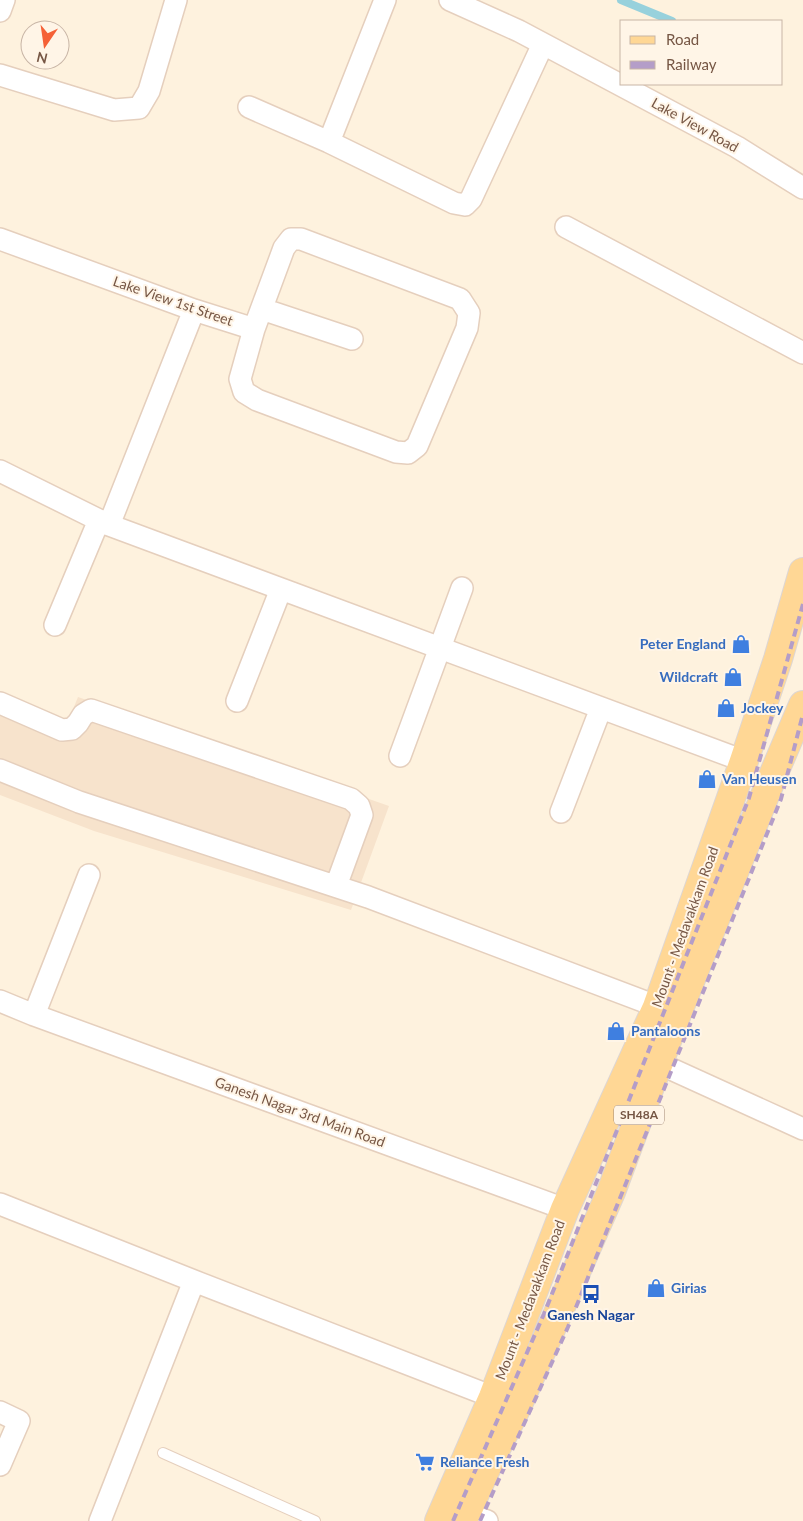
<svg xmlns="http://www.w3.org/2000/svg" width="803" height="1521" font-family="Lato,sans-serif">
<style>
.residential{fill:#f7e3cc}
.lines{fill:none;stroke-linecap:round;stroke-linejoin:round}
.stream{stroke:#97d1dc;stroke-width:8}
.lane-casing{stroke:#e5cfbd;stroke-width:12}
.street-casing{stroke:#e5cfbd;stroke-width:24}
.primary-casing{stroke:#ded6d2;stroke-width:30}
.lane{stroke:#fff;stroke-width:10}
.street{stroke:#fff;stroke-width:21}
.primary{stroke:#ffd795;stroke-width:28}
.rail{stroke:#b49dc8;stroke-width:4;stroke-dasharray:8 5;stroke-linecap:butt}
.labels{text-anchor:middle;stroke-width:4;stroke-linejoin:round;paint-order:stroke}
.shield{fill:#fff5e7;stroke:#9f8675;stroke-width:1}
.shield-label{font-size:12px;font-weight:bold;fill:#765644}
.street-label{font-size:14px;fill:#765644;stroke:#fff5e7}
.shop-label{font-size:14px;font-weight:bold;fill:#366cbe;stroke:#fff5e7;text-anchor:start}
.transit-label{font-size:14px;font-weight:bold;fill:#164399;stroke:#fff5e7}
</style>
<rect width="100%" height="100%" fill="#fef2de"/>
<path class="residential" d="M0,697L67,724L78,697L389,806L351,910L94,831L0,795Z"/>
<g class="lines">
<path class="stream" d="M621,0L672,21"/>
<g class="lane-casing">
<path id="lane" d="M163,1453L315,1521"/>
</g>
<g class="street-casing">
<path id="street" d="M450,0L519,31L737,147L803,188
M0,11L4,0
M0,75L114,110L139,108L149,91L176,0
M249,107L329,142L385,0
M329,142L454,203L465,205L471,199L543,44
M566,227L803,353
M0,239L194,310L254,329L284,248L291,239H301L460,299L469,313L467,328L417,446L408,453L396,452L257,400L244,392L240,379L254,329
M262,309L352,339
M0,471L109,525L744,761
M109,525L194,310
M55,625L99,520
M237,701L281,589
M0,703L62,730L72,729L78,723L83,715L91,710L351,799L359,806L362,815L336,886
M400,756L462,588
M0,770L79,802L368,897L672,1012
M561,812L601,708
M0,1001L34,1015L565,1209
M34,1015L89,875
M658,1063L803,1129
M0,1204L194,1281L493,1397
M0,1412L19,1421L0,1465
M466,1514L487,1521
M100,1521L194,1281"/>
</g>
<g class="primary-casing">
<path id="primary" d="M439,1521L493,1397L565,1209L657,1007L744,761L778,659L803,572
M463,1521L485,1471L517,1407L611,1192L677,1014L774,773L803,705"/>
</g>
<use href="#lane" class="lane"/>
<use href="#street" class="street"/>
<use href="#primary" class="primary"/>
<path class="rail" d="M453,1521L544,1314L749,798L803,604
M480,1521L568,1327L781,799L803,714"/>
</g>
<defs>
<g id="shop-bare" transform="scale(1.5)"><path d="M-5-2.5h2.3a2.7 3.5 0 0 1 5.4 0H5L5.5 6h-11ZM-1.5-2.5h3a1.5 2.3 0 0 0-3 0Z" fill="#3f7fe0" stroke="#fff5e7" stroke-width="2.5" paint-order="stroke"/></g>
<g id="bus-bare" transform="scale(1.5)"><path d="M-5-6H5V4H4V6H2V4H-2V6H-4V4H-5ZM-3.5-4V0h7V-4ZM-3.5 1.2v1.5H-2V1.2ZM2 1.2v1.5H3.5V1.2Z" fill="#1a4fb4" stroke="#fff5e7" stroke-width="2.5" paint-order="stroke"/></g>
<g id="supermarket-bare" transform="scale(1.5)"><path d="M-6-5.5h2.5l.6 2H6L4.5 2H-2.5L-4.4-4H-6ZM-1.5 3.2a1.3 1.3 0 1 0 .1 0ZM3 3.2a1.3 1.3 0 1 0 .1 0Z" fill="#3f7fe0" stroke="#fff5e7" stroke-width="2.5" paint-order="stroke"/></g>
</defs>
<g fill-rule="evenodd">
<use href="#shop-bare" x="741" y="644"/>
<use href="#shop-bare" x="733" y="677"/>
<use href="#shop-bare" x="726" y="708"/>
<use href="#shop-bare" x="707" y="779"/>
<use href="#shop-bare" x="616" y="1031"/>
<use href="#shop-bare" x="656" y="1288"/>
<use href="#bus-bare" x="591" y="1294"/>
<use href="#supermarket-bare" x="425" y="1462"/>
</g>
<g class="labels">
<rect class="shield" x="614" y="1105.5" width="50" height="19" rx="4"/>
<g class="shield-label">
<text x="639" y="1119">SH48A</text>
</g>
<g class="street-label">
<text transform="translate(695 125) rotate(29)" y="5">Lake View Road</text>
<text transform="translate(173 301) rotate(19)" y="5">Lake View 1st Street</text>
<text transform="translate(685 927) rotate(-70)" y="5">Mount - Medavakkam Road</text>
<text transform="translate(300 1112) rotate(20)" y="5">Ganesh Nagar 3rd Main Road</text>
<text transform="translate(530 1300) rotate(-69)" y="5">Mount - Medavakkam Road</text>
</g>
<g class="shop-label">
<text x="726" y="649" text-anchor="end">Peter England</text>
<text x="718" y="682" text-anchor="end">Wildcraft</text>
<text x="741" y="713">Jockey</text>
<text x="722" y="784">Van Heusen</text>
<text x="631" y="1036">Pantaloons</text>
<text x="671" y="1293">Girias</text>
<text x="440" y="1467">Reliance Fresh</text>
</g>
<g class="transit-label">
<text x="591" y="1320">Ganesh Nagar</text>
</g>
</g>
<rect x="620" y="20" width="162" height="65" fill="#fff5e7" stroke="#c8b5a6"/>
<rect x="630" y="36" width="25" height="8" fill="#ffd795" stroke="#c8b5a6"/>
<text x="666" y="45" font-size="15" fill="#765644">Road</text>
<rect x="630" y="61" width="25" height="8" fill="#b49dc8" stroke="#c8b5a6"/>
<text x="666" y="70" font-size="15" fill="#765644">Railway</text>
<g transform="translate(45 45) rotate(193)"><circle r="24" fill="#fff5e7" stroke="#c8b5a6"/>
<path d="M0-4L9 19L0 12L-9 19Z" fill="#f56137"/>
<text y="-8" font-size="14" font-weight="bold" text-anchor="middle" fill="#765644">N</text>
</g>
</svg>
